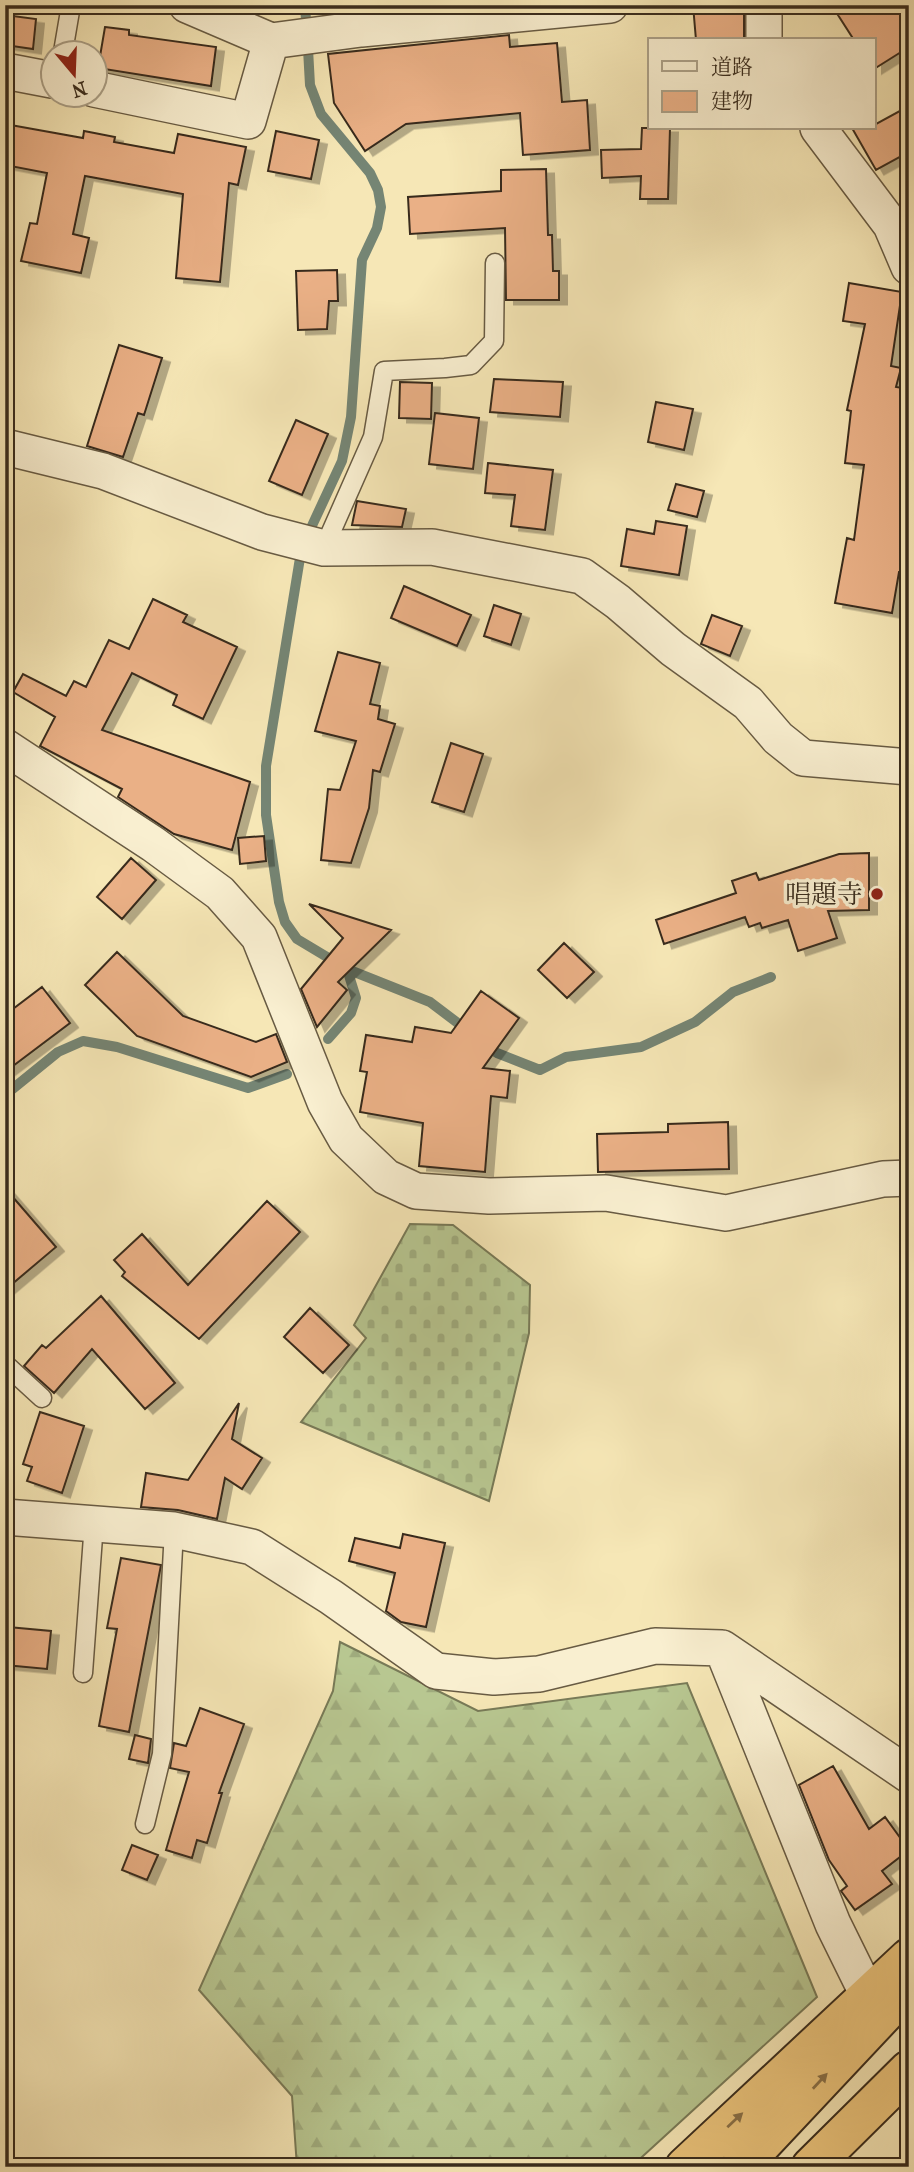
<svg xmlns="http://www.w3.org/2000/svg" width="914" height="2172" font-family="'IM FELL French Canon','Noto Serif JP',serif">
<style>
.forest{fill:url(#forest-firs);stroke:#787a57;stroke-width:2}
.cemetery{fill:url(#cemetery-stones);stroke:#787a57;stroke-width:2}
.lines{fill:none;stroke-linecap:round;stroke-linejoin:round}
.stream{stroke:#758574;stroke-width:10}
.building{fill:#eab086;stroke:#392c1d;stroke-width:2;filter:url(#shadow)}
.service-casing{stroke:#685b43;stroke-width:21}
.minor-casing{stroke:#685b43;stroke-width:38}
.trunk-casing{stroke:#392c1d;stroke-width:42}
.service{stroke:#f9efd0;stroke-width:18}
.minor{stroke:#f9efd0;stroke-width:35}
.trunk{stroke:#ebc47b;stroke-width:38}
.oneway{fill:#897047}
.poi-dot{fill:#8f2418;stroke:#f9efd0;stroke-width:2.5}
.labels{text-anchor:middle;stroke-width:7;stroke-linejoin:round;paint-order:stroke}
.poi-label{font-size:26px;fill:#392c1d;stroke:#f9efd0;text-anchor:end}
</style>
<defs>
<pattern id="forest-firs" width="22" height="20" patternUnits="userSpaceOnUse" patternTransform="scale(1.75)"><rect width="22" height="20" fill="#b8c791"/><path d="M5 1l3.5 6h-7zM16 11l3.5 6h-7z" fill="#9fab7d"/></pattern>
<pattern id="cemetery-stones" width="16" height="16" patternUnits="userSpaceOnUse" patternTransform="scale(1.75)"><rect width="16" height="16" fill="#b8c791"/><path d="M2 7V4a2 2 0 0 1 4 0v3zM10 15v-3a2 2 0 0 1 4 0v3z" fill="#9fab7d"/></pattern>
<filter id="shadow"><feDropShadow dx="8" dy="4.5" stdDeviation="0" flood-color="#0004"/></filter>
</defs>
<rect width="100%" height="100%" fill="#f6e7b6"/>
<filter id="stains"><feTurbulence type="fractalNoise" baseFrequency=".00286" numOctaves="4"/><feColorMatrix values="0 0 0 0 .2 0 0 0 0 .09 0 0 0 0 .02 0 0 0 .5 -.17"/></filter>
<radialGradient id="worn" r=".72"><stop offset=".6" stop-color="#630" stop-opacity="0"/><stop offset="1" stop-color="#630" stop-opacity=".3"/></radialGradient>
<path class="forest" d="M340,1642L478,1711L687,1683L817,1997L631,2167H297L292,2096L199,1990L333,1691Z"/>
<path class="cemetery" d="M410,1224L453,1225L530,1285L529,1333L489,1501L301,1422L366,1338L354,1325Z"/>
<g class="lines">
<path class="stream" d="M305,5L306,20
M308,49L310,85L321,114L370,173L378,190L381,207L377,228L362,260L351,417L342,461L310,530
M300,558L266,766V815L279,902L285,922L297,939L347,969L430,1002L467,1030
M328,1039L351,1013L356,998L347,969
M485,1044L497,1053L540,1070L566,1057L641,1047L695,1022L733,992L771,977
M5,1095L58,1052L83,1041L117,1047L248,1088L287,1074"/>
</g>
<path class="building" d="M322,5H398L323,14Z
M693,5H725V12L744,10V40H696Z
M854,5H909V47L874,69V40H854L838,15Z
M5,15L36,19L33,49L5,45Z
M105,27L129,30V35L216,47L211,86L98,68Z
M509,35L510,47L557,43L562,102L587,100L590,150L523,155L520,113L406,124L365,151L334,103L328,54Z
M909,106V152L876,170L852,128H874V125Z
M5,124L83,138L84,131L115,137L114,142L174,153L178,134L246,147L238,185L229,183L220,282L176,278L183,194L85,176L73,234L89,238L81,273L21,261L30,223L37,224L47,173L5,165Z
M642,128H670L668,199H640L641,176L602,178L601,150L641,149Z
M276,131L319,140L311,179L268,171Z
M546,169L548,235H552L553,271H559V300H506L505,228L410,234L408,197L501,191V170Z
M337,270L338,301H329L327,329L298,330L296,271Z
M849,283L902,292L891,366L901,368L896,387L909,389V406L904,431H909V573L899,572L892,613L835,603L847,538L854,540L864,465L845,463L851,411L847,410L865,324L843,321Z
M119,345L162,358L144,415L138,413L123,457L87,446Z
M494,379L563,382L560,417L490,412Z
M400,382L432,383L431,419L399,418Z
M656,402L693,409L684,450L648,442Z
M435,413L479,418L473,469L429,464Z
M296,420L328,434L302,495L269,481Z
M488,463L553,470L545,530L511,526L515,495L485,493Z
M676,484L704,491L697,517L668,510Z
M357,501L406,509L402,527L352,525Z
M656,521L687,526L679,575L621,566L627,529L654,534Z
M404,586L471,615L457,646L391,618Z
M153,599L187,615L183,622L237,647L203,719L173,705L177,695L132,673L102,730L250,782L232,850L174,834L118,797L122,789L40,746L55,717L13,692L23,674L66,696L74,681L86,687L109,640L129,649Z
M494,605L521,614L511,645L484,636Z
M712,615L742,626L730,656L701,644Z
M338,652L380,663L370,704L380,706L378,719L395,724L380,772L373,770L369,808L351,863L321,860L328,789L340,790L356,741L315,731Z
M451,743L483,754L464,812L432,802Z
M264,836L266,861L240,864L238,838Z
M869,853V910L828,911L837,938L798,951L788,920L762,928L760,923L749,927L745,917L664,944L656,920L736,893L732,881L756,873L759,880L839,854Z
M131,858L156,880L122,919L97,897Z
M309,904L391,930L338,982L347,990L317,1027L301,989L343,938Z
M564,943L594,972L567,998L538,970Z
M117,952L183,1016L256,1042L276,1034L287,1062L251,1077L137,1036L85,985Z
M42,987L70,1023L5,1072V1015Z
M481,991L519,1018L483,1068L510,1071L507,1098L491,1096L485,1172L419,1166L423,1123L360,1112L367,1072L360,1071L366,1035L412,1042L415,1027L451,1033Z
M728,1122L729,1169L598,1172L597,1134L668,1132V1124Z
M5,1188L56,1247L5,1290Z
M267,1201L300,1232L199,1339L122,1276L125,1272L114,1260L142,1234L188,1285Z
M101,1296L175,1383L145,1409L92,1349L54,1393L24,1366L42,1345L46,1348Z
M310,1308L349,1345L323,1373L284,1337Z
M239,1403L232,1439L262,1458L242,1489L225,1478L217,1519L178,1510L141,1507L146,1473L188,1480Z
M40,1412L84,1426L62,1493L27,1481L32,1467L23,1464Z
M403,1534L445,1543L426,1627L401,1622L386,1611L395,1573L349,1561L355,1538L400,1548Z
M121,1558L161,1565L129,1732L99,1726L117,1629L107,1628Z
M8,1627L51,1631L47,1669L5,1665Z
M200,1708L244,1724L219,1793H222L207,1843L197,1840L192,1858L166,1850L189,1772L170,1768L174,1743L186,1746Z
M135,1735L151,1739L148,1763L129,1759Z
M833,1766L869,1829L885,1817L909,1850L882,1871L892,1884L855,1910L841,1891L847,1886L829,1860L799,1785Z
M132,1845L158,1855L147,1880L122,1870Z"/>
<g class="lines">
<g class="service-casing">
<path id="service" d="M63,52L71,5
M324,548L373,437L384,371L445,368L471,365L494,341L495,263
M5,1364L42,1398
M83,1673L94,1523
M145,1824L162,1754L174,1530"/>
</g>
<g class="minor-casing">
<path id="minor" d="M187,5L271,41L361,29L610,5
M764,5V40
M5,71L52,80
M94,89L248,121L271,41
M818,128L891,225L909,267
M5,447L103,471L262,532L324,548L432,547L582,576L618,602L673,649L748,703L778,738L803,758L909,767
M5,747L153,844L220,893L259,937L325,1102L346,1139L386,1177L416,1191L489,1196L606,1193L726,1213L883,1179L909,1178
M5,1517L174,1530L252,1547L331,1597L436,1671L494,1677L539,1674L655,1646L722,1648L909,1775
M722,1648L833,1924L868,1995"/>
</g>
<g class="trunk-casing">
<path id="trunk" d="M685,2167L909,1958
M740,2167L894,2003
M811,2167L909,2070"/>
</g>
<use href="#service" class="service"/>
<use href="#minor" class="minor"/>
<use href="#trunk" class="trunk"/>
</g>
<defs><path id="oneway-solid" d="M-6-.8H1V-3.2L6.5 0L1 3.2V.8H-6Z" transform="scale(1.75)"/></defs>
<g class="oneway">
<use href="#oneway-solid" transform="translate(820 2081) rotate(-47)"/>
<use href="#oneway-solid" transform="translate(735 2120) rotate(-43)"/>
</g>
<circle class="poi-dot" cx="877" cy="894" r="7"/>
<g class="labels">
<g class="poi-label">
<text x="863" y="903">唱題寺</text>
</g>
</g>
<rect width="914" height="2172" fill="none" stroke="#f6e7b6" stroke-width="28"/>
<rect x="7" y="7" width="900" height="2158" fill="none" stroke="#392c1d" stroke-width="3.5"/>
<rect x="14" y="14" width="886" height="2144" fill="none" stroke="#392c1d" stroke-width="2"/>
<rect x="648" y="38" width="228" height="91" fill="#f9efd0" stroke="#aca188" stroke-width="2"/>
<rect x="662" y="61" width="35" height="10" fill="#f9efd0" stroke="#aca188" stroke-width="2"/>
<text x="711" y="74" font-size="21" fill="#392c1d">道路</text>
<rect x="662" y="91" width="35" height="21" fill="#eab086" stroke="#aca188" stroke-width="2"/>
<text x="711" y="108" font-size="21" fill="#392c1d">建物</text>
<g transform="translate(74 74) rotate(161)"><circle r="33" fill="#f9efd0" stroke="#aca188" stroke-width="2"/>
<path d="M0-5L12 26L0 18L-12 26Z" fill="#8f2418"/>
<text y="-10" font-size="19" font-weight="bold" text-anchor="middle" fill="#392c1d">N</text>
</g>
<rect width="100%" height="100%" filter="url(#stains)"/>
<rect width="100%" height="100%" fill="url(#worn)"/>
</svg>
